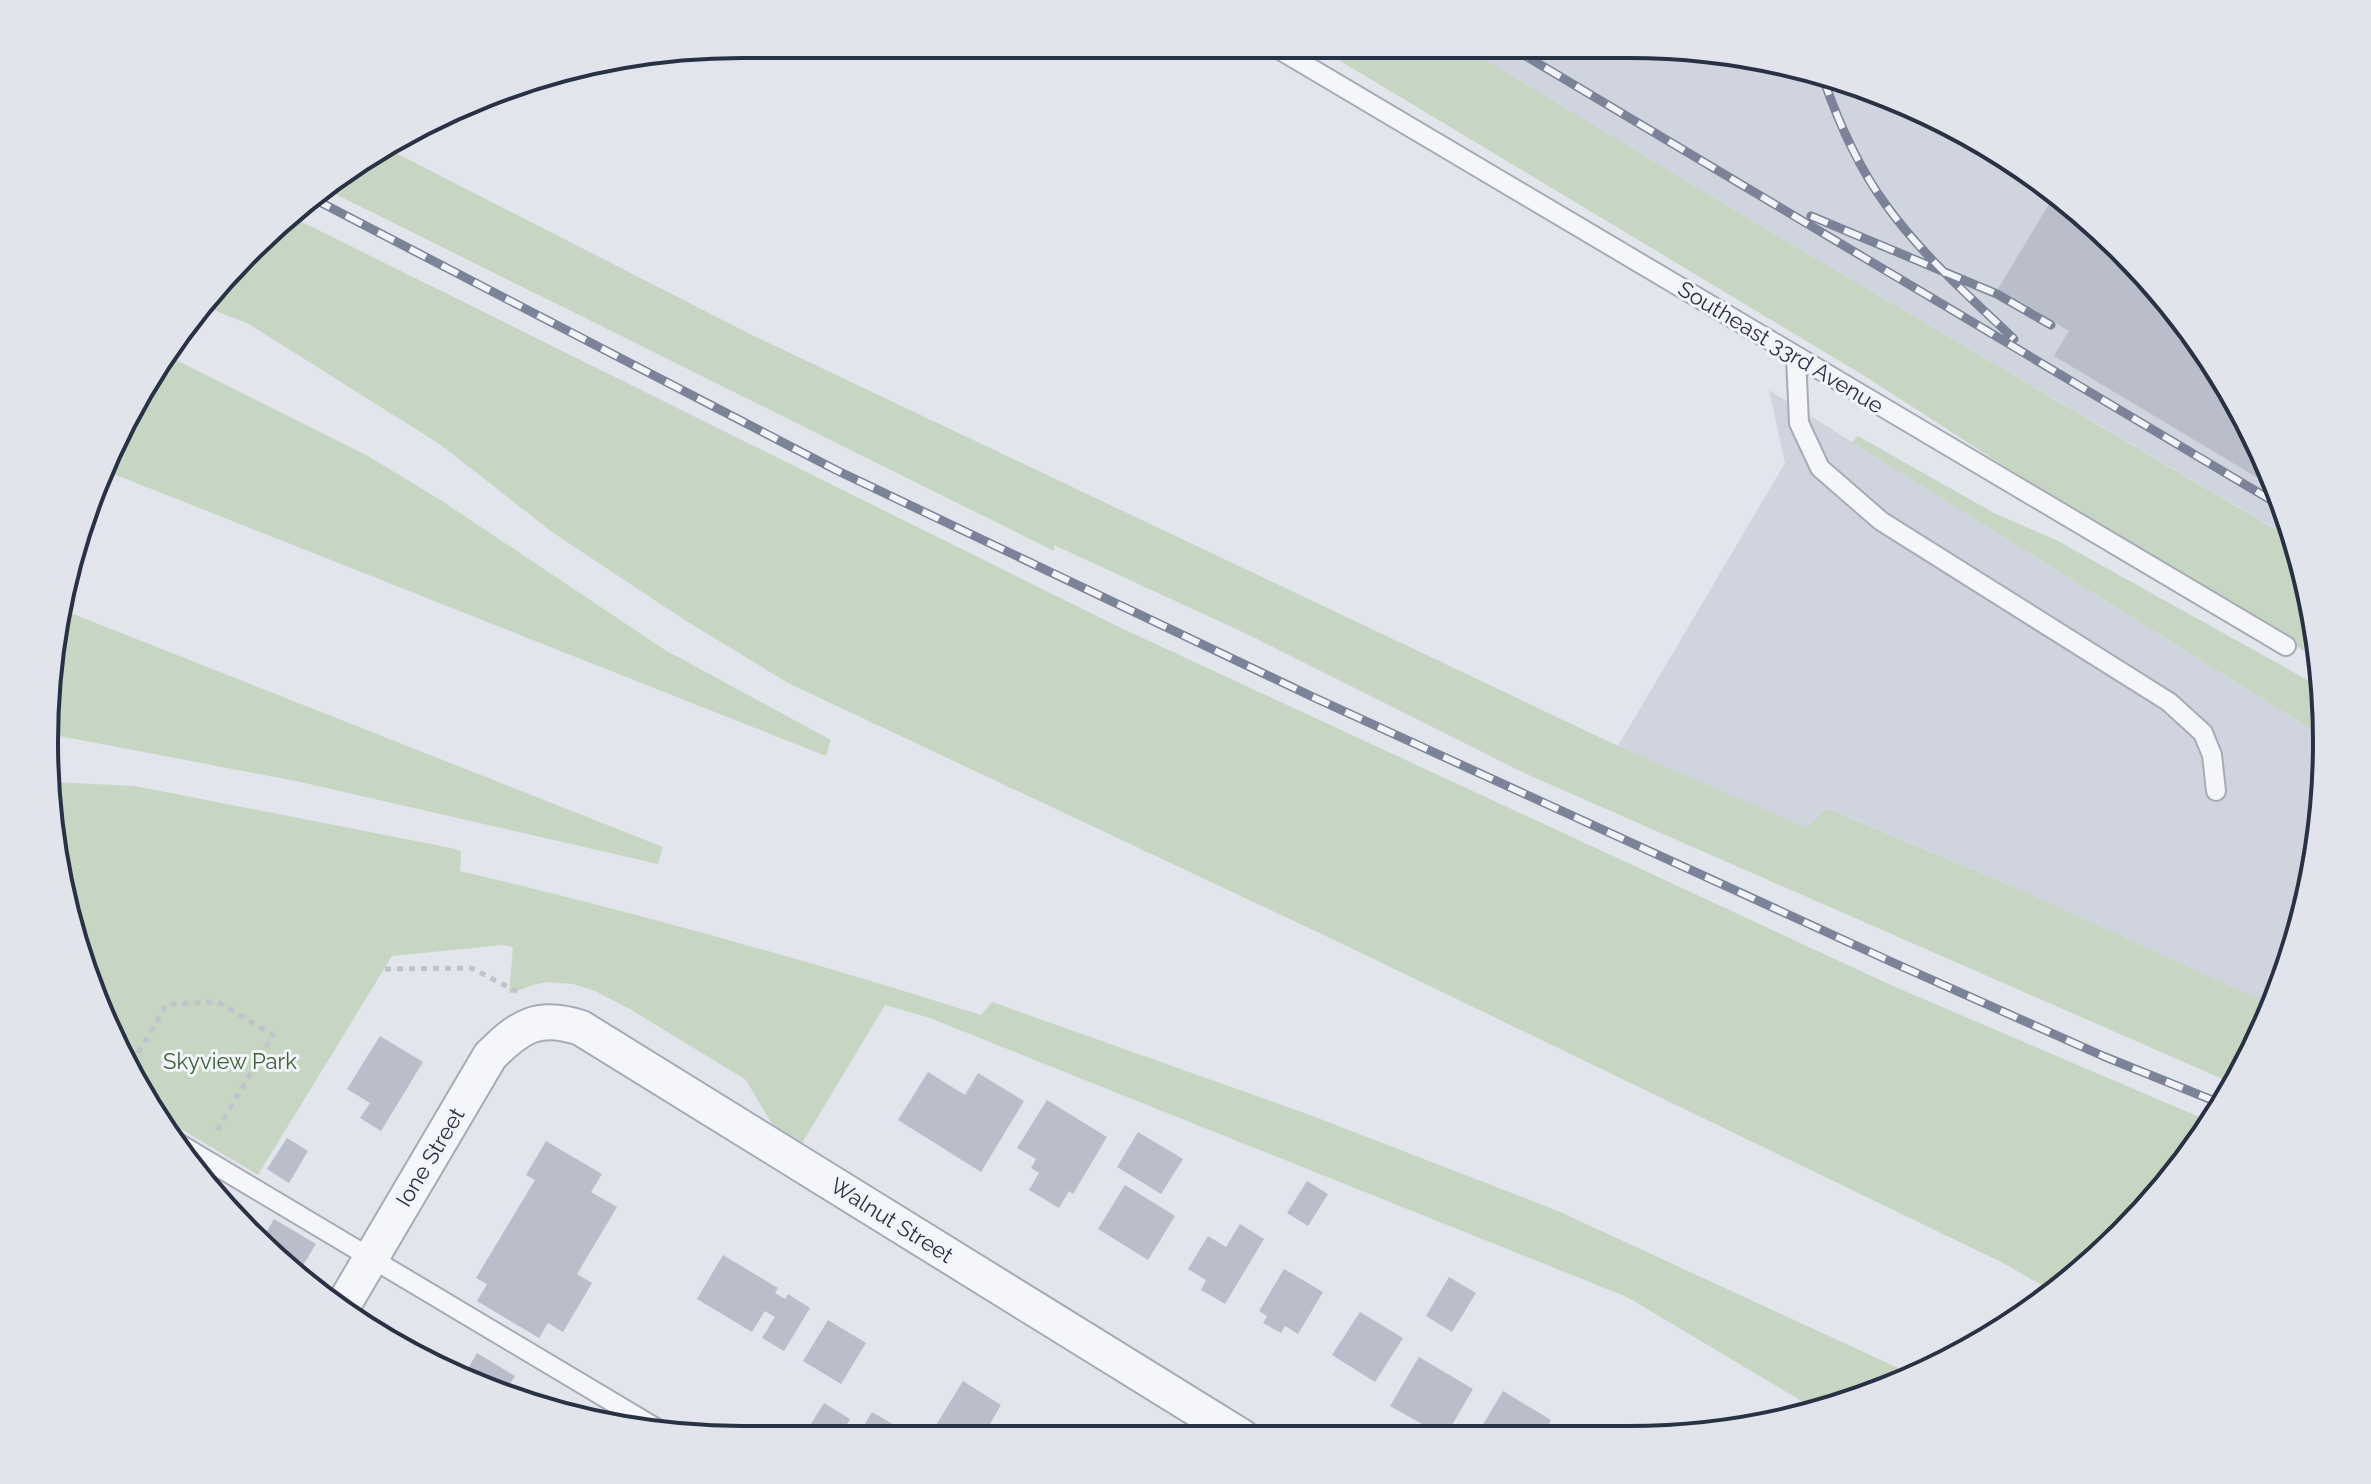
<svg xmlns="http://www.w3.org/2000/svg" width="2371" height="1484" font-family="Raleway,sans-serif">
<style>
.built{fill:#d0d4de}
.green{fill:#c6d6c3}
.building{fill:#b9beca}
.lines{fill:none;stroke-linecap:round;stroke-linejoin:round}
.lane-casing{stroke:#a7abb7;stroke-width:22}
.street-casing{stroke:#a7abb7;stroke-width:38}
.path{stroke:#c0c3ca;stroke-width:5;stroke-dasharray:6 6;stroke-linecap:butt}
.lane{stroke:#f5f6f9;stroke-width:18}
.street{stroke:#f5f6f9;stroke-width:34}
.rail-casing{stroke:#7a8397;stroke-width:9}
.rail{stroke:#f2f4f9;stroke-width:6;stroke-dasharray:18;stroke-linecap:butt}
.labels{text-anchor:middle;stroke-width:6;stroke-linejoin:round;paint-order:stroke}
.street-label{font-size:22px;fill:#293145;stroke:#f2f4f9}
.park-label{font-size:22px;fill:#3a6235;stroke:#f2f4f9}
.rim{fill:none;stroke:#293145;stroke-width:4}
</style>
<rect width="100%" height="100%" fill="#e2e5ec"/>
<path class="built" d="M1466,48L1720,50L1896,97L2054,189L2154,282L2234,393L2290,518L2296,541L1771,232Z
M1769,390L2324,737L2325,788L2303,923L2272,1005L2032,895L1828,808L1807,829L1618,746L1785,463Z"/>
<path class="green" d="M1317,47L1466,48L1771,232L2295,541L2321,662L2215,594L2043,491L1863,375Z
M384,147L750,334L1618,746L1807,828L1827,808L2032,895L2272,1005L2255,1051L2234,1084L1524,773L1249,635L1054,545V551L325,189L354,162Z
M294,218L1119,627L1893,986L2211,1122L2182,1167L2089,1267L2054,1292L2001,1262L1351,948L788,683L683,619L552,532L441,445L249,324L201,305Z
M168,356L368,456L442,501L665,650L831,740L826,756L106,471Z
M1858,436L1994,513L2056,540L2322,688L2324,737L1852,442Z
M63,610L663,847L658,864L296,781L49,734L45,697Z
M54,782L135,786L451,848L461,851L460,871C636,912 809,961 981,1015L992,1002L1310,1115L1558,1211L1911,1374L1820,1412L1627,1297L930,1018L885,1005L802,1143L772,1124L746,1080L630,1009L595,991L573,984L548,982L533,985L509,994L513,947L503,945L392,956L258,1175L154,1113L68,923Z"/>
<path class="building" d="M2057,191L2154,282L2234,393L2278,490L2054,356L2069,331L1998,289Z
M380,1036L423,1062L381,1131L360,1118L370,1103L347,1089Z
M928,1072L965,1095L978,1073L1024,1101L981,1172L898,1120Z
M1047,1100L1107,1137L1073,1194L1069,1191L1059,1208L1029,1190L1039,1173L1031,1168L1036,1159L1017,1148Z
M1138,1132L1183,1159L1161,1194L1117,1167Z
M287,1138L308,1151L289,1183L267,1169Z
M546,1141L602,1174L591,1192L617,1207L577,1274L592,1283L563,1332L548,1323L539,1338L477,1301L487,1284L476,1278L535,1180L526,1175Z
M1307,1181L1328,1194L1308,1226L1287,1213Z
M1125,1185L1175,1216L1148,1260L1098,1229Z
M274,1219L316,1244L297,1275L263,1238Z
M1240,1224L1264,1239L1225,1304L1201,1290L1206,1280L1188,1269L1208,1236L1226,1247Z
M723,1255L778,1288L775,1293L785,1299L788,1294L810,1308L784,1351L762,1338L775,1317L765,1311L752,1332L697,1299Z
M1284,1269L1323,1292L1298,1334L1285,1326L1281,1333L1263,1323L1267,1316L1259,1311Z
M1449,1277L1476,1293L1452,1332L1426,1316Z
M1360,1312L1403,1338L1375,1382L1332,1355Z
M828,1320L866,1343L841,1384L803,1361Z
M477,1353L515,1376L503,1395L475,1387L462,1379Z
M1419,1357L1473,1389L1445,1437L1390,1406Z
M963,1381L1001,1405L983,1436L930,1435Z
M1503,1391L1551,1420L1541,1438H1475Z
M824,1403L850,1419L846,1426L859,1434L872,1412L903,1430L900,1435H811L814,1429L809,1427Z"/>
<g class="lines">
<g class="lane-casing">
<path id="lane" d="M1275,47L2286,646
M1796,356L1799,423L1820,468L1881,521L2169,702L2203,733L2212,755L2216,791
M168,1137L666,1434"/>
</g>
<g class="street-casing">
<path id="street" d="M341,1309L490,1056C520,1026 538,1014 581,1028L1242,1437"/>
</g>
<path class="path" d="M385,969L471,968L518,992
M132,1063L167,1004L218,1002L273,1035L216,1132"/>
<use href="#lane" class="lane"/>
<use href="#street" class="street"/>
<g class="rail-casing">
<path id="rail" d="M1514,49L2286,509
M1823,78C1838,121 1858,167 1886,205C1922,255 1969,296 2014,339
M314,199L836,470L1313,697L1894,963L2103,1056L2222,1104
M1811,216L1997,294L2051,325"/>
</g>
<use href="#rail" class="rail"/>
</g>
<g class="labels">
<g class="street-label">
<text transform="translate(1781 347) rotate(31)" y="8">Southeast 33rd Avenue</text>
<text transform="translate(430 1157) rotate(-59)" y="8">Ione Street</text>
<text transform="translate(892 1220) rotate(32)" y="8">Walnut Street</text>
</g>
<g class="park-label">
<text x="230" y="1069">Skyview Park</text>
</g>
</g>
<path d="M0 0H2371V1484H0ZM742 58H1629A684 684 0 0 1 2313 742V742A684 684 0 0 1 1629 1426H742A684 684 0 0 1 58 742V742A684 684 0 0 1 742 58Z" fill="#e2e4eb" fill-rule="evenodd"/>
<path class="rim" d="M742 58H1629A684 684 0 0 1 2313 742V742A684 684 0 0 1 1629 1426H742A684 684 0 0 1 58 742V742A684 684 0 0 1 742 58Z"/>
</svg>
